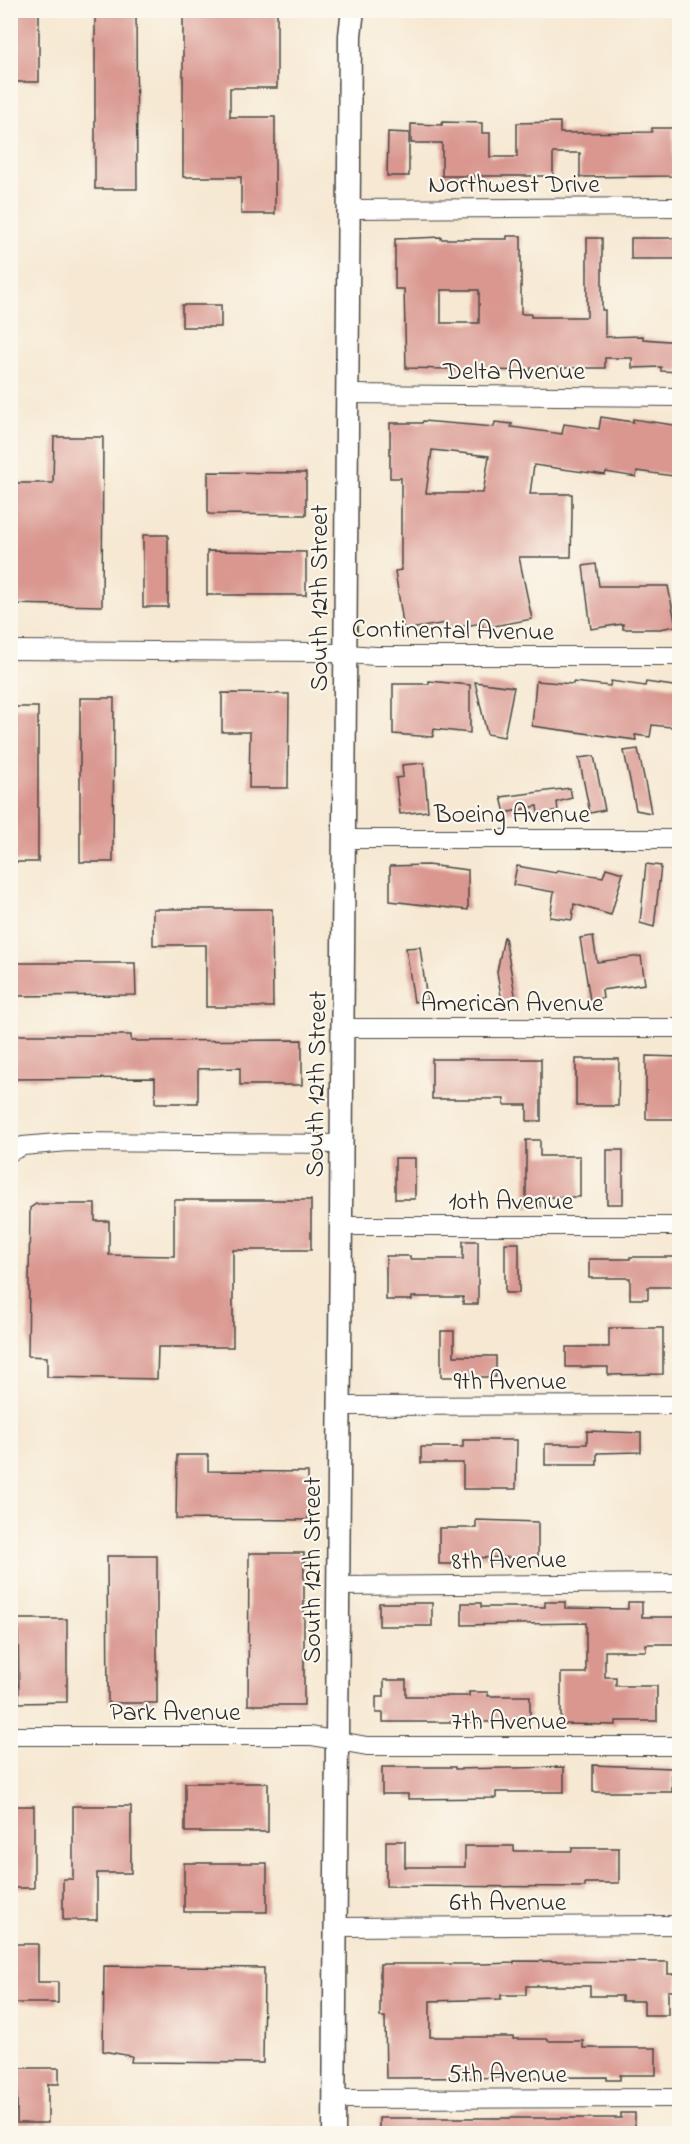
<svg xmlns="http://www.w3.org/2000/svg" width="690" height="2144" font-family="'Indie Flower',sans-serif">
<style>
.building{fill:#d99790;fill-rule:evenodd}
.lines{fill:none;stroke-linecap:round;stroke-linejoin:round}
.minor-casing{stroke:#494744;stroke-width:20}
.tertiary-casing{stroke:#494744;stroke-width:25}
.minor{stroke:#fff;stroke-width:18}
.tertiary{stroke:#fff;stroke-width:22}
.labels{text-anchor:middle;stroke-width:4.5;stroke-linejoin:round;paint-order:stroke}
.street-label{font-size:26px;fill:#2b2b2b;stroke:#fbf7ec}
</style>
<rect width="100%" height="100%" fill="#fbf7ec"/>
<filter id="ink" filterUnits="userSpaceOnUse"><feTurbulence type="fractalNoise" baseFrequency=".0167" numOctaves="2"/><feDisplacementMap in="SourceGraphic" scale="12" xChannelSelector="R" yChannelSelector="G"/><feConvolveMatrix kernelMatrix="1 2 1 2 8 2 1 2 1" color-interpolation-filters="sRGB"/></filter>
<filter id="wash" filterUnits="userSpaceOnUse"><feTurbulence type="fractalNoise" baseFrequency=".008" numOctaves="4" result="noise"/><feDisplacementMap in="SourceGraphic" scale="24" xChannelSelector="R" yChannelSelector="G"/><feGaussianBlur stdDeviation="1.35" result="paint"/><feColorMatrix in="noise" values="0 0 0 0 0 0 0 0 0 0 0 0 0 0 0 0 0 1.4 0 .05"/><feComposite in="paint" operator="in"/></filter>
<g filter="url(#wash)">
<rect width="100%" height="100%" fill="#f6e8d2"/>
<g id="blocks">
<path class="building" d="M10,10H39V82H10Z
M95,10H136L137,189H95Z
M183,10H277V88H230V117H275V214H241V177H183Z
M442,122L482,123V133H490V157H517V123L560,122V133L652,132V128H673V176L580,177V153H553V176H442V143H411V124L442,125Z
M388,132L409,133V176H387Z
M507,236H521V314H531V317H587V238H602V310H605V337L643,336V339L680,342V372L661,371V367L632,368V358H605V368H531V371L406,368L404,289H395V239L441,237V239H507ZM441,290H479V323H441Z
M631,238H680V259H631Z
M182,305H221V327H182Z
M601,417L633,422V419L680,426V438L673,476L637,471L636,477L606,472L605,475L534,465L530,494H572V515L571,557H519L532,619L483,628L482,623L447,629L446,623L404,630L395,571L401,570V478H390V423H422L423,421L494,427L495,422L512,424L511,427L562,434L564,424L599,429ZM432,450L489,456L483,493H426Z
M54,437H103L102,606L10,604V483H53Z
M208,472L306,473V515L208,514Z
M143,535H168V607H143Z
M207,551L306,552V595H207Z
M596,564L599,586H668L676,626L660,629H623V624L591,629L583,566Z
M429,681L470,685V733L434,729L433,737L393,734V684H429Z
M536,681L573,684V682L610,686L611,681L645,686L646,682L680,687V728L652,725L650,737L635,735L636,740L532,726Z
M475,682L514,687L504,737L487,734Z
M222,693L289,694L288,788H249L250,732H222Z
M80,698H114L113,862H80Z
M10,707H38V862H10Z
M638,749L649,801L651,813L636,810L624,751Z
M594,756L605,810L590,813L579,758Z
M424,763L428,811L400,814L396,778L403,777L402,765Z
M570,788L572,798L557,802L558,811L538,814L537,806L505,813L501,797Z
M646,864L661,866L654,927L640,923Z
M427,865L468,870V910L390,901V866Z
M517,866L556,873L557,870L603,877L606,868L623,873L611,915L574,904L572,920L550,917L554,892L513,885Z
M153,909H272L273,1007H206V945H153Z
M593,936L597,962L641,956L645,984L602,990L603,998L590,1000L580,938Z
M504,937H505L516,1000L502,1002L497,972Z
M420,947L427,1000L414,1002L406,948Z
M10,963H135L136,995L10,996Z
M10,1035H131V1041L302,1040V1085H240V1068L198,1069V1103H155V1078L10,1079Z
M646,1056L680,1057V1119H646Z
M432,1059H541V1121H527V1105H504V1099H432Z
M576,1059H619L618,1106H576Z
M526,1140H540V1156H580V1197H540V1207H526Z
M607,1150H623V1204H607Z
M395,1158H415V1199H395Z
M174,1200H311V1250H233V1347H158L157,1379L47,1377V1357L28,1356L30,1208L36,1204H95V1221H109V1255L174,1256Z
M463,1241H478V1304H463V1297H412V1300H386V1256H410V1259H463Z
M505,1243H519V1293H505Z
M630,1257H680V1287H648V1299H630V1278H589V1259H630Z
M609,1328H663V1374L608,1375V1367H566V1347H609Z
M441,1331H454V1356H496V1377H441Z
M587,1431L641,1433V1452L597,1453V1465H545V1444H587Z
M463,1440H517L516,1489H463V1463H421V1447H463Z
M177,1455H208V1471L308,1472V1520L176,1519Z
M476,1520L538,1522V1557L453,1558V1564H439V1528H476Z
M249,1553H304V1705H248Z
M107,1556H157V1703H108Z
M545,1602H565V1608L628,1609V1602H642V1617H680V1644H646V1651H605V1677H616V1686H657V1721H616V1725L561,1724V1673H586V1623L462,1625V1603H481V1607H545Z
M379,1603H432V1626H379Z
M18,1619H67V1702L19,1703Z
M384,1680H406V1696H469V1692H488V1696H530V1722H383V1713H376V1697H384Z
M593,1765L672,1768V1792H593Z
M382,1767H455V1769L564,1767V1792H496V1798L408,1799V1794H382Z
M185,1783H268V1832H185Z
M10,1806H34V1888H10Z
M73,1806H131V1873H97V1920H63V1879H73Z
M386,1841H405V1867H465V1846H514V1851H572V1848H619V1883H585V1887L386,1886Z
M184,1863H267V1912H184Z
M10,1944H38V1982H58V2003H11Z
M514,1961L668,1962V1974H678V1991H668V2015H644V2001H622V1996H590V1986H526V1995H501V1999L430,2001V2037H513V2039H548V2041H583V2048H656V2075H620V2080H607V2077L386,2078L385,2017H380V1964H484L514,1963Z
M104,1966L264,1968L263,2063L131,2062L132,2056L103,2051Z
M14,2068H59V2084H48V2123H17V2084H14Z
M621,2113H635V2133H379V2118H621Z"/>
</g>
</g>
<g filter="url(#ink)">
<use href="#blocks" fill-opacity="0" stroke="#494744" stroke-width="1.5"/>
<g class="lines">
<g class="minor-casing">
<path id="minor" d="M348,209L680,207
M347,394L680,397
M10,650L318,652L376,656H680
M345,839H680
M344,1028H680
M10,1152L23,1146L68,1142L343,1144
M342,1226H680
M340,1406L680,1405
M339,1586L680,1583
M10,1736H311L367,1746H680
M336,1927L680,1925
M334,2099L680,2098"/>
</g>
<g class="tertiary-casing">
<path id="tertiary" d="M334,2134L350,35L353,10"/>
</g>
<use href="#minor" class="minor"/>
<use href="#tertiary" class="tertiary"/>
</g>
</g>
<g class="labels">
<g class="street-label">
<text x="514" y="192">Northwest Drive</text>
<text x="514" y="379">Delta Avenue</text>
<text transform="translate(318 598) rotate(-90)" y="9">South 12th Street</text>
<text transform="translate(453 629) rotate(1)" y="9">Continental Avenue</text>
<text x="512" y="822">Boeing Avenue</text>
<text x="512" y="1011">American Avenue</text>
<text transform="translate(315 1084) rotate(-89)" y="9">South 12th Street</text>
<text x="511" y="1209">10th Avenue</text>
<text x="510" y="1389">9th Avenue</text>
<text transform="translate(509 1559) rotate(-1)" y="9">8th Avenue</text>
<text transform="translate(311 1570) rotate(-90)" y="9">South 12th Street</text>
<text x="175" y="1720">Park Avenue</text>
<text x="509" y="1729">7th Avenue</text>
<text x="508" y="1910">6th Avenue</text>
<text x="507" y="2082">5th Avenue</text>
</g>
</g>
<rect width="690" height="2144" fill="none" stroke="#fbf7ec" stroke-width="36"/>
</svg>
